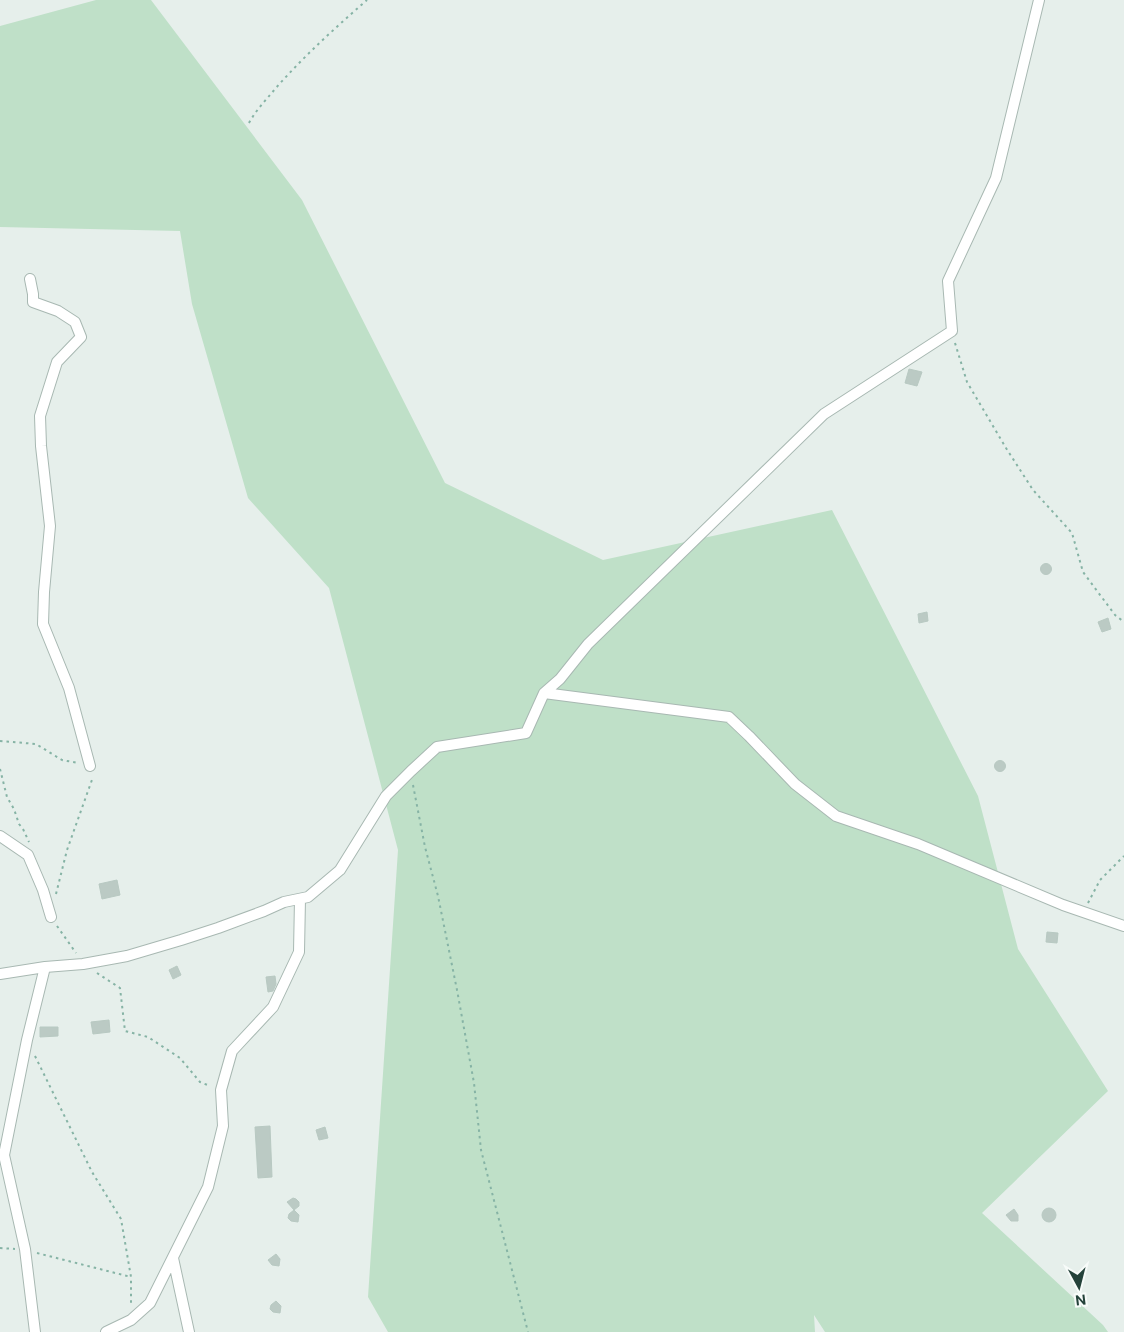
<svg xmlns="http://www.w3.org/2000/svg" width="1124" height="1332" font-family="'Public Sans',sans-serif">
<style>
.green{fill:#bfe0c8}
.building{fill:#bbcac4;stroke:#b8c9c2}
.lines{fill:none;stroke-linecap:round;stroke-linejoin:round}
.minor-casing{stroke:#a8b8b2;stroke-width:12}
.path{stroke:#86b3a5;stroke-width:2;stroke-dasharray:2.5 4;stroke-linecap:butt}
.minor{stroke:#fff;stroke-width:10}
</style>
<rect width="100%" height="100%" fill="#e6efeb"/>
<path class="green" d="M96,0H151L302,200L445,483L603,560L832,510L978,796L1018,949L1108,1091L982,1213L1103,1325L1108,1332H825L814,1315L815,1332H388L368,1297L398,850L329,588L248,498L192,304L180,231L0,227V26Z"/>
<path class="building" d="M909,369L922,372L917,386L905,383Z
M1040.5 569a5.5 5.5 0 1 1 11 0a5.5 5.5 0 1 1-11 0Z
M927,612L928,621L919,623L918,614Z
M1108,618L1111,629L1102,632L1098,622Z
M994.5 766a5.5 5.5 0 1 1 11 0a5.5 5.5 0 1 1-11 0Z
M117,880L120,895L102,899L99,884Z
M1047,932L1058,933L1057,943L1046,942Z
M177,966L181,975L173,979L169,970Z
M275,976L276,984L273,991L268,992L266,977Z
M109,1020L110,1032L93,1034L91,1022Z
M40,1027H58V1036L40,1037Z
M270,1126L272,1177L258,1178L255,1127Z
M325,1127L328,1138L319,1140L316,1130Z
M293,1198L296,1199L299,1202V1206L294,1210L299,1215L298,1222L291,1221L288,1218L289,1214L294,1210L287,1202Z
M1042 1215a7 7 0 1 1 14 0a7 7 0 1 1-14 0Z
M1014,1209L1018,1215V1221H1011L1006,1215Z
M276,1254L280,1259L279,1266L272,1265L268,1260Z
M276,1301L281,1306L280,1313L273,1312L270,1309L271,1305Z"/>
<g class="lines">
<g class="minor-casing">
<path id="minor" d="M30,279L33,294V302L58,311L75,322L81,337L57,362L40,416L41,446L50,526L44,592L43,624L69,688L90,766
M544,693L729,717L749,736L795,784L836,816L918,844L1063,905L1124,926
M0,836L28,855L43,890L51,917
M0,974L45,967L83,964L127,956L181,940L218,928L264,911L284,902L308,897L340,870L386,796L411,771L437,747L526,733L544,693L560,679L588,644L824,414L952,331L948,281L996,178L1039,0
M173,1258L189,1332
M35,1332L25,1249L4,1155L27,1040L45,967
M106,1332L131,1320L150,1303L208,1187L223,1126L221,1090L232,1051L273,1007L299,952L300,899"/>
</g>
<path class="path" d="M249,123C256,110 266,100 275,89C303,57 335,28 367,0
M955,343L967,382L1006,448L1033,490L1072,533L1083,572L1115,615L1124,622
M0,741L36,744L62,760L78,763
M0,769L7,797L14,809L19,824L23,829L29,842
M413,785L425,847L438,896L457,990L474,1083L481,1150L528,1332
M56,894L67,850L93,777
M1088,903L1100,880L1124,856
M57,926L76,953
M97,973L120,988L125,1031L148,1037L180,1058L200,1082L210,1086
M35,1056L92,1172L121,1219L131,1277V1306
M0,1248L15,1249
M37,1253L131,1277"/>
<use href="#minor" class="minor"/>
</g>
<g transform="translate(1079 1287) rotate(173)" stroke="#f7fbf9" stroke-width="4" paint-order="stroke">
<path d="M0-4L9 19L0 12L-9 19Z" fill="#24423a"/>
<text y="-8" font-size="14" font-weight="bold" text-anchor="middle" fill="#24423a">N</text>
</g>
</svg>
